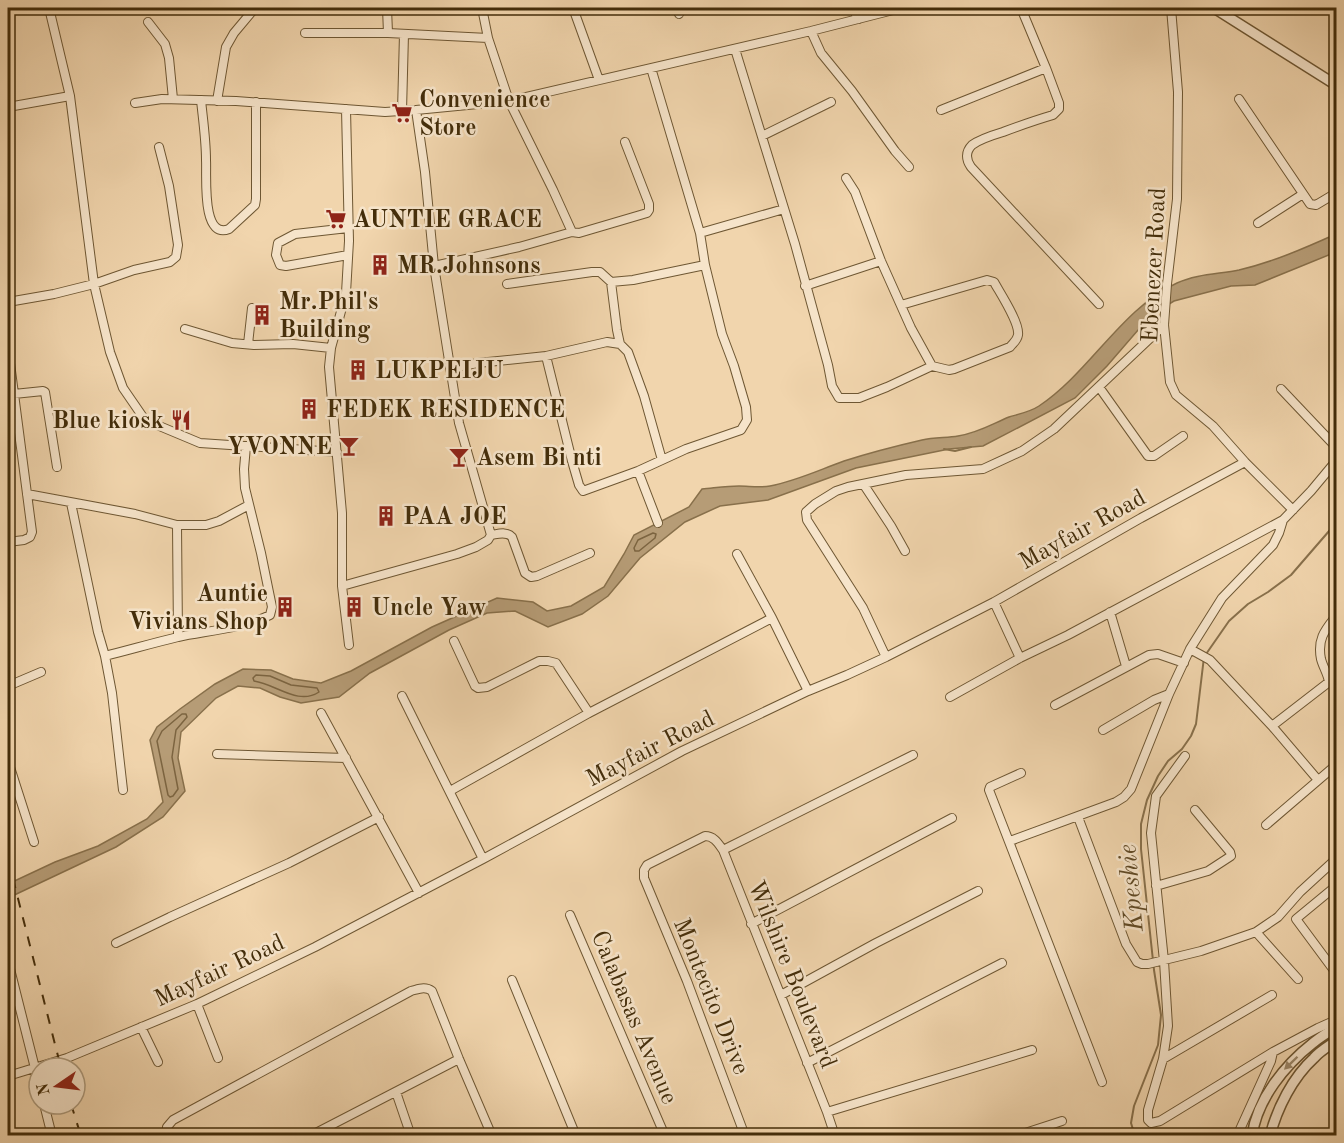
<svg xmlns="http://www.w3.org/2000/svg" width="1344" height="1143" font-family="'Old Standard TT',serif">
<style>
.water{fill:#b69c76;stroke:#88704b;stroke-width:1.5}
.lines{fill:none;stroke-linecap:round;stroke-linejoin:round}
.shore{stroke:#7c6440;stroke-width:1.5}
.stream{stroke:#88704b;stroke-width:2}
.minor-casing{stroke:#6e5733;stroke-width:10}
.tertiary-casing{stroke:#6e5733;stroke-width:12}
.minor{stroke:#f6e4ca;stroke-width:8}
.tertiary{stroke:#f6e4ca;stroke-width:9}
.rail{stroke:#432d0a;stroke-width:2;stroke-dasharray:10 10;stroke-linecap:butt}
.oneway{fill:#9c886a}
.labels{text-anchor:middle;stroke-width:5;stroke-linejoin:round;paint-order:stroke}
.poi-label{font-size:24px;font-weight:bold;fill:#432d0a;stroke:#f6e4ca;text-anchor:start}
.street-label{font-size:24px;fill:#432d0a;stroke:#f6e4ca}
.water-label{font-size:26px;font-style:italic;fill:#604925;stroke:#f6e4ca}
</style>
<rect width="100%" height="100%" fill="#f1d5ad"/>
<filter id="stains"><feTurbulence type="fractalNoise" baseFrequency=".00333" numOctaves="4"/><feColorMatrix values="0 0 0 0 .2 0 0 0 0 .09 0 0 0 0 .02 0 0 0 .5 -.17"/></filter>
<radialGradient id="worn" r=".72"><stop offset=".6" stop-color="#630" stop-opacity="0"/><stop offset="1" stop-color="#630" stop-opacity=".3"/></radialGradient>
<path class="water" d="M1336,234V252L1255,285L1231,286L1174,301L1151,315L1107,366L1075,398L983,446L949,449L856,468L768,500L720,506L685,522L640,558L608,596L582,614L548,627L515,611L487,613L449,630L370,673L339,697L301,703L280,697L260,688L238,686L216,698L181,732L178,758L185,791L163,817L116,847L8,898V884L55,862L98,846L147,819L163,802L150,740L157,727L180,709L215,684L243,669L271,670L293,679L321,683L351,671L432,627L497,598L533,602L547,611L571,606L604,587L624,554L634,535L689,507L702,489C714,488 727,486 739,486C749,486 760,488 770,486C796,481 819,470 844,461C869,453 896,446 922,440C934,437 947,438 958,436C978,433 992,424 1009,417C1019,414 1030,412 1039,406C1089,373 1122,308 1177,283C1196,274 1219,274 1239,270C1273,262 1305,248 1336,234Z"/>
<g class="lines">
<path class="shore" d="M653,533L656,534L655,538L639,551H635L634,548L638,540Z
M256,675L270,676L291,685L317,688L319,692C298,706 276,684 254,681L253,678Z
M182,714H186L187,717L176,730L172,757L178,789L173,796L170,797L168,795L157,741L162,731Z"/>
<path class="stream" d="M944,449L955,451L971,447
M1135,1136L1131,1123L1134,1106L1158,1045L1161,1015L1154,970L1141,849V824L1147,800L1158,776L1168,761L1182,749L1191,736L1196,724L1204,657L1229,621L1248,604L1268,592L1291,575L1336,523"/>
<g class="minor-casing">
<path id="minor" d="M49,8L70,96L94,284L110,352L123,388L145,420L200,443L337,452
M387,8L388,33
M482,8L488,38L509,101L553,190L572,232L579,233L647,213L649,210V204L625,142
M573,8L599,80
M676,8L679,14
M852,8L859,19
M1021,8L1046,68L1059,103V109L1053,115C1036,120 1019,126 1003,132C993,135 980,139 972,145C965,152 966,160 971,167L1099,304
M1171,8L1178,92L1177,199L1167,284L1164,325L1170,382L1176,395L1213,426L1245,462L1293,510
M148,22L165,44L169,58L173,99
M811,31L821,53L852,91L895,151L909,167
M305,33H388L488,38
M735,49L795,244L828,365L832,386L839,398H859L887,387L932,366
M1239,99L1310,204L1316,205L1336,193
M201,100C203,120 206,140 206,160C207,175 201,240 229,229L255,205L256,199V102
M217,101L226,47L234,33L255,8
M135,103L162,99L236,101L385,112L416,110L509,101L811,31L901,8
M8,107L70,96
M346,109L349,241L346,293L331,348L329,367L342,513V586L457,554L476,547L488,540L491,535C498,534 507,531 512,537L525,573L531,577L537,576L590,553
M416,110L425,172L434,266L459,423L491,535
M941,110L1046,68
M402,111L404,34
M762,136L831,102
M846,178L855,192L881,261L911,328L932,366L949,370L954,369L1010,347C1013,343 1017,341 1018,335C1020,323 1000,293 994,282L987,280L901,305
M1258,223L1303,194
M700,233L784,209
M348,255L286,266L280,265L276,255L278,243L295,234L348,228
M434,266L519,247L572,232
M611,282L633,280L705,265
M507,284L592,272H600L611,282L617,330L620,344L628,352L644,396L662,460
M805,286L881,261
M8,302L54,294L94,284L134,270L170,262L176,257L178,245L169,186L159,147
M185,329L232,343L254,345L293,344L331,348
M248,344L252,308
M8,348L32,532L30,537L24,540L8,542
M546,356L572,461L579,485L583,491L638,471L686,449L741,430L747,420L746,407L734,366L722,334L705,265L700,233L651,68
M451,368L478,363L546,356L607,342L620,344
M1099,387L1148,456H1154L1183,436
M1281,389L1336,447
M14,394L43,391L45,392L57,467
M638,471L658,523
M864,485L891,526L905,551
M27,494L135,514L177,525H206L219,521L249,505
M71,503L98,632L105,656L112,693L123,790
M177,525L178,637
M737,554L772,618L808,691
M342,586L349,645
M994,602L1020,658
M1110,612L1126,666
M454,641L475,686L478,688L487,687L539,661H548L556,663L589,713
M1190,649L1210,660L1272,726
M105,656C129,650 153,643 178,637C206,631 245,628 270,615L272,607L261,553L245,488L244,469L246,446
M886,657L863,608L807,520L806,512L815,504L836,491L848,487L906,475L983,469L1022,451L1054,429L1164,325
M8,686L41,672
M402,696L483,859
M950,697L1020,658L1068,635L1283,520L1311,491L1336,461
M1055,705L1149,655L1158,654L1184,663
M321,713L419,893
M1103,730L1154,700L1169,694
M217,754L346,758
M1185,756L1156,796L1151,833L1164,961L1168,1026L1163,1059L1148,1110V1120L1151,1123L1160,1121L1273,1052L1318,1028L1336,1020
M8,761L34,842
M1021,773L990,787L989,790L1102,1082
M1318,780L1272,726L1329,682C1328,674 1323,667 1321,659C1317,639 1325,630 1336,616
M450,791L589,713L772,618
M1078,817L1126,944L1137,962L1142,964H1148L1201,951L1256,932L1278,917L1300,892L1336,859
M1266,825L1336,765
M1010,841L1116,802L1124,797L1131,789L1169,694L1190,649L1222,598L1273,545L1279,533L1283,520
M723,850L913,755
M1156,886L1208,871L1231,856L1230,852L1195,810
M1336,886L1296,919L1336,973
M570,915L665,1136
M751,924L952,818
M1256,932L1298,979
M116,943L170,917L289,863L379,817
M8,961L39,1084
M512,980L576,1136
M781,995L876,943L978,891
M197,1004L218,1058
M141,1027L158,1062
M1163,1059L1272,995
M807,1063L1002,963
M8,1076L67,1058L197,1004L315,947L483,859L682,751L808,691L847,675L886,657L994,602L1141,518L1245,462
M396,1092L411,1136
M44,1104L52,1136
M827,1112L1032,1050
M166,1136L167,1127L173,1120L411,991C419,989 425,986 432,991L459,1059L492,1136
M310,1136L459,1059
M745,1136L687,981L644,878V870L647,865L705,836C714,836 718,843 723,850L827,1112L835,1136
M1016,1136L1062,1121
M1237,1136L1271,1061L1273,1052"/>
</g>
<g class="tertiary-casing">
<path id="tertiary" d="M1214,8L1336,85
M1252,1136C1257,1099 1285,1065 1313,1043C1320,1037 1329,1032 1336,1027
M1270,1136C1277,1108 1293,1077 1314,1058C1320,1051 1329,1046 1336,1041"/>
</g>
<use href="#minor" class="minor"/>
<use href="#tertiary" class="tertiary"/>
<path class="rail" d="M8,859L61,1068
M71,1104L81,1136"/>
</g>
<defs><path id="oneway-solid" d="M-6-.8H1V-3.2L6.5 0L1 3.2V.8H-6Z" transform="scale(1.5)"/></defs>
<use class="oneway" href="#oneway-solid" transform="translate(1291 1063) rotate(136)"/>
<defs>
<g id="supermarket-bare" transform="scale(1.62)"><path d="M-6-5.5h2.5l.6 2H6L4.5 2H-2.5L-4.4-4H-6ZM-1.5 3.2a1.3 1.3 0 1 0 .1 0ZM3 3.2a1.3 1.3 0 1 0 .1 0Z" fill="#8f2418" stroke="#f6e4ca" stroke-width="2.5" paint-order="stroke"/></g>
<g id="building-bare" transform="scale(1.62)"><path d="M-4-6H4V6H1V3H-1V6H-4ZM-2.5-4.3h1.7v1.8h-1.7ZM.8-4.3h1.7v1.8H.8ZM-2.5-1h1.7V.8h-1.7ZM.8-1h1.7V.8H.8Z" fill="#8f2418" stroke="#f6e4ca" stroke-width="2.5" paint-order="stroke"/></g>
<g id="restaurant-bare" transform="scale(1.62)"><path d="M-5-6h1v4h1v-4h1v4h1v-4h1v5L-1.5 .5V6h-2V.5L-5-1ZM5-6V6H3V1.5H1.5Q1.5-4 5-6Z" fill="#8f2418" stroke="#f6e4ca" stroke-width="2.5" paint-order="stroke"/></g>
<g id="bar-bare" transform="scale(1.62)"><path d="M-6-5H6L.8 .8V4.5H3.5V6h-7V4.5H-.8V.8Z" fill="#8f2418" stroke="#f6e4ca" stroke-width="2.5" paint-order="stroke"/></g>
</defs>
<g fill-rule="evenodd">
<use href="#supermarket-bare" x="402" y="113"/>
<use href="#supermarket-bare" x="336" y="219"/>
<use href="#building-bare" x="380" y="265"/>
<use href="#building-bare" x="262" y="315"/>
<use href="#building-bare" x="358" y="370"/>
<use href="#building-bare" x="309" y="409"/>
<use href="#restaurant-bare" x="181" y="420"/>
<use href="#bar-bare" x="349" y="446"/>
<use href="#bar-bare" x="459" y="457"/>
<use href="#building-bare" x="386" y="516"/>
<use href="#building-bare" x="285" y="607"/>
<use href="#building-bare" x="354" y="607"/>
</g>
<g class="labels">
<g class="poi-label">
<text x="419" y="107">Convenience<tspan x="419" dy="28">Store</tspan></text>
<text x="353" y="227">AUNTIE GRACE</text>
<text x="397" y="273">MR.Johnsons</text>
<text x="279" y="309">Mr.Phil's<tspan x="279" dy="28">Building</tspan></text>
<text x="375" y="378">LUKPEIJU</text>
<text x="326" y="417">FEDEK RESIDENCE</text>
<text x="164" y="428" text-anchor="end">Blue kiosk</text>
<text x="332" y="454" text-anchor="end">YVONNE</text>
<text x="476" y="465">Asem Bi nti</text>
<text x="403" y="524">PAA JOE</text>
<text x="268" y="601" text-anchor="end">Auntie<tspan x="268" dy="28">Vivians Shop</tspan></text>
<text x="371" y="615">Uncle Yaw</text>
</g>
<g class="street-label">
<text transform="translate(1153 265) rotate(-87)" y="8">Ebenezer Road</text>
<text transform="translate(1082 529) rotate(-29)" y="8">Mayfair Road</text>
<text transform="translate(650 748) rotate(-27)" y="8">Mayfair Road</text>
<text transform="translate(219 970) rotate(-25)" y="8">Mayfair Road</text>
<text transform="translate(793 974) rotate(68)" y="8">Wilshire Boulevard</text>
<text transform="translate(712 996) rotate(68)" y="8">Montecito Drive</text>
<text transform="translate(635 1017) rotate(67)" y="8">Calabasas Avenue</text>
</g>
<g class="water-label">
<text transform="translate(1130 888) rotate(-95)" y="9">Kpeshie</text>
</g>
</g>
<rect width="1344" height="1143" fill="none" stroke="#f1d5ad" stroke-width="30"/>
<rect x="9" y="9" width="1326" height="1125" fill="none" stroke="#432d0a" stroke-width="3"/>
<rect x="15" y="15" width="1314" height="1113" fill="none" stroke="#432d0a" stroke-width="1.5"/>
<g transform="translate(57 1086) rotate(256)"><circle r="28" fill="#f6e4ca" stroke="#ae9b7d" stroke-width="1.5"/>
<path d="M0-4.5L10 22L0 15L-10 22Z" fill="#8f2418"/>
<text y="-9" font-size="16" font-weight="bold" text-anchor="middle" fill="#432d0a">N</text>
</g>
<rect width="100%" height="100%" filter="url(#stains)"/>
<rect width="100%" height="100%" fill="url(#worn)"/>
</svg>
